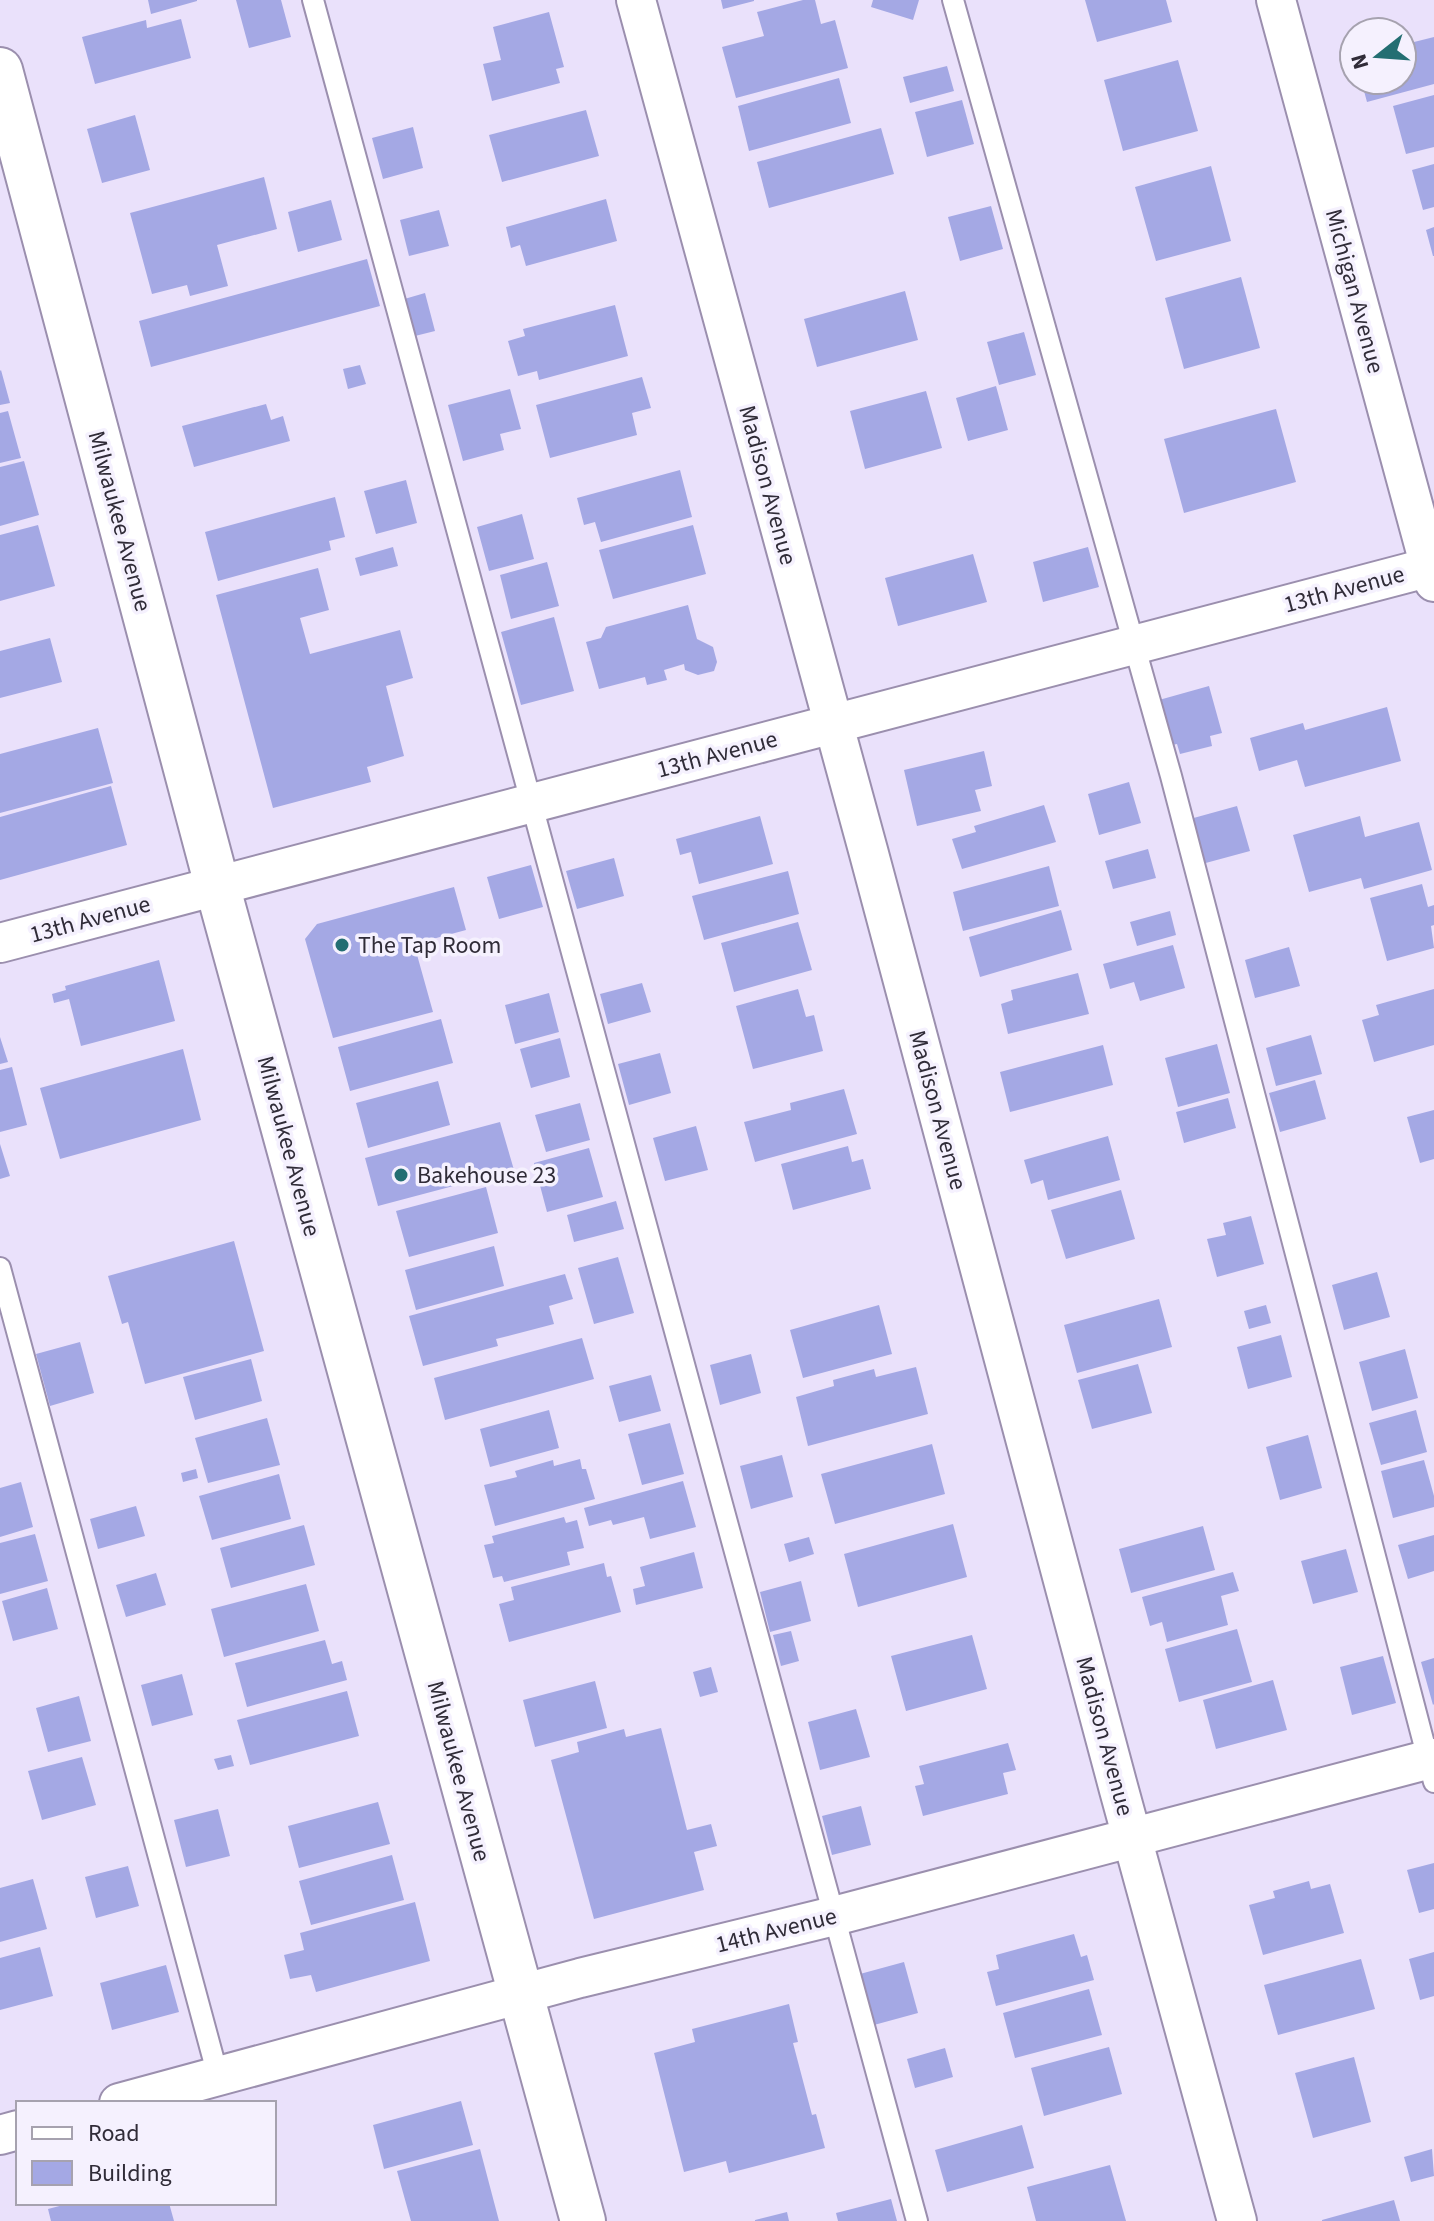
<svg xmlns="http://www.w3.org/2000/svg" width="1434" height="2221" font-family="'Source Sans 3',sans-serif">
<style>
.building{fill:#a4a8e4}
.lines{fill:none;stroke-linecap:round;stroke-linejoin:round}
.service-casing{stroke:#9b8fae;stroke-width:24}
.minor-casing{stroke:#9b8fae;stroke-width:42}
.tertiary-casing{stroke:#9b8fae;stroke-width:48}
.service{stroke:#fff;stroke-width:20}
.minor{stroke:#fff;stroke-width:38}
.tertiary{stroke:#fff;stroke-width:44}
.poi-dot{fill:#236e72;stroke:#f5f1fe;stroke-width:3}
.labels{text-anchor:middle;stroke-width:7;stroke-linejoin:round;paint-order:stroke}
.street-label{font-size:24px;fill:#302c38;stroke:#f5f1fe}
.poi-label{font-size:24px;fill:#302c38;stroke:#f5f1fe;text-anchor:start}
</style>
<rect width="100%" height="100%" fill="#eae1fb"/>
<path class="building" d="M148,0H197V1L151,14Z
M236,0H281L291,37L249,48Z
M721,0H754V1L723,9Z
M803,0H815L821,24L835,20L848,68L736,98L722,47L764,36L757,12Z
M873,0H919L913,20L871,7Z
M1085,0H1166L1172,22L1097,42Z
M549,12L564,67L556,69L560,83L492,101L483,64L501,60L493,27Z
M181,19L191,58L95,84L82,37L146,20L147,28Z
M1434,37V84L1367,102L1361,80H1402V45Z
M1178,60L1198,131L1123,151L1104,80Z
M947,66L954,91L910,103L903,77Z
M839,78L851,123L749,151L738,106Z
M1434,95V147L1406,154L1393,106Z
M962,100L974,144L927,157L915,112Z
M586,110L599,156L502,182L489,135Z
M135,115L150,170L102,183L87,129Z
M413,127L423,168L383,179L372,138Z
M881,128L894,174L769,208L757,162Z
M1434,164V207L1423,210L1412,170Z
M1211,166L1231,241L1156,261L1135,187Z
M264,177L277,229L217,245L228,286L190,296L187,285L152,294L130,213Z
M606,199L617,241L526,266L520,245L511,248L506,227Z
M331,200L342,240L298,252L288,212Z
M991,206L1003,249L960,261L948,217Z
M439,210L449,246L409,256L400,220Z
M1434,227V256H1433L1426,230Z
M367,259L380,306L151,367L139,321Z
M1241,277L1260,348L1184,369L1165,298Z
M905,291L918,340L817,367L804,319Z
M425,293L435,331L411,337L401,300Z
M615,305L628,356L539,380L537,371L518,376L508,341L525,336L523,329Z
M1024,332L1036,375L999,385L987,342Z
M360,365L366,384L348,389L343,369Z
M1,370L10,403L0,405V371Z
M642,377L651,408L632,413L637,435L550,458L536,405Z
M996,386L1008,430L968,441L956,398Z
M510,389L521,429L500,434L504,450L463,461L448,405Z
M926,391L942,448L865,469L850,411Z
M266,404L271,420L283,416L290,441L194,467L182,426Z
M1276,409L1296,482L1184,513L1164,439Z
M8,411L21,458L0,463V413Z
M24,461L39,515L0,526V467Z
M680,470L692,517L601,542L595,522L584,525L577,498Z
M406,480L417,523L376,534L364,491Z
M335,497L345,537L329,541L331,550L218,581L205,532Z
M522,514L534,559L489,571L477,527Z
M38,525L55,586L0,601V535Z
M693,525L706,574L613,599L599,550Z
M393,547L398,566L360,576L355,558Z
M1088,547L1099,587L1043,602L1033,562Z
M973,554L987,602L898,626L885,578Z
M547,562L559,606L511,619L500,575Z
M318,568L329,610L300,618L310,654L400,630L413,678L386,686L404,756L367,767L371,782L273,808L216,595Z
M688,605L697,639L713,647L717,662L714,671L698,675L685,670L684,664L664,670L667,680L647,685L645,677L599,689L586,642L601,638L606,627Z
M554,617L574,691L521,705L501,632Z
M50,638L62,682L0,698V651Z
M1209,686L1222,733L1210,736L1212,746L1180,754L1177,744L1172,745L1159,700Z
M1387,707L1401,761L1305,787L1297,760L1259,771L1250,738L1303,723L1305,730Z
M98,728L113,783L0,813V754Z
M984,751L992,786L975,790L981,811L917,826L904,770Z
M1129,782L1141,823L1099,835L1088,794Z
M111,786L127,845L0,880V817Z
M1044,805L1056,842L962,869L952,839L976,832L974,826Z
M1237,806L1250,851L1202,864L1190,819Z
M760,816L773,864L699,884L691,852L680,855L676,839Z
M1360,816L1365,837L1419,822L1432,870L1364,889L1361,878L1309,892L1293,835Z
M1148,849L1156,878L1113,889L1105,861Z
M614,858L624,896L577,909L566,871Z
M531,865L543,907L499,919L487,877Z
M1049,866L1059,906L963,931L953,892Z
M788,871L799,914L704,940L692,896Z
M1422,884L1428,907L1434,905V925L1431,926L1434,948L1387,961L1370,898Z
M454,887L466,930L414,944L433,1012L333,1038L305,939L317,924Z
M1061,910L1072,950L980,977L969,937Z
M1170,911L1176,935L1137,946L1130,922Z
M798,922L812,970L734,992L721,943Z
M1173,945L1185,988L1140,1001L1134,982L1110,989L1103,964Z
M1289,947L1300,986L1255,998L1245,960Z
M159,960L175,1021L81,1046L69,999L54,1003L52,994L66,990L65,986Z
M1078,973L1089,1014L1008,1034L1001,1004L1013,1000L1011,990Z
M642,983L651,1012L608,1024L600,994Z
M798,989L806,1017L814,1015L823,1051L753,1069L736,1006Z
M1434,989V1045L1374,1062L1362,1020L1379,1015L1376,1005Z
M549,993L559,1032L515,1044L505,1005Z
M441,1019L453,1063L350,1091L338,1047Z
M1311,1035L1322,1074L1276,1086L1266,1048Z
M0,1037L8,1062L0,1064Z
M560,1038L570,1077L531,1088L520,1049Z
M1217,1044L1230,1093L1178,1107L1165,1058Z
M1103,1045L1113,1085L1010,1112L1000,1072Z
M183,1049L201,1120L60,1159L40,1088Z
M660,1053L671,1093L629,1105L618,1064Z
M12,1067L27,1125L0,1132V1070Z
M1315,1080L1326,1119L1280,1132L1269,1093Z
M438,1081L450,1125L368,1148L356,1103Z
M844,1089L857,1134L755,1162L744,1122L791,1110L790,1103Z
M1228,1098L1236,1128L1184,1143L1176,1112Z
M580,1103L590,1140L546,1152L535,1115Z
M1434,1110V1159L1420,1163L1407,1117Z
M500,1122L514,1170L378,1206L365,1158Z
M696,1126L708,1170L665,1181L653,1138Z
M1108,1136L1120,1180L1048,1200L1043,1180L1031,1184L1024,1160Z
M0,1144L10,1176L0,1179Z
M848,1146L852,1162L863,1159L871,1189L793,1210L781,1164Z
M589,1148L603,1197L547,1212L534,1163Z
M486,1187L498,1233L409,1257L396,1211Z
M1121,1190L1135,1239L1066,1259L1051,1210Z
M616,1201L624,1229L574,1242L567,1215Z
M1251,1216L1264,1264L1217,1277L1207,1239L1226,1235L1223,1223Z
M234,1241L264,1351L145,1384L128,1322L122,1324L108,1276Z
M494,1246L504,1286L416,1310L405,1270Z
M618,1257L634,1313L594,1324L578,1268Z
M1377,1272L1390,1317L1344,1330L1332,1285Z
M565,1274L573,1299L549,1306L554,1324L496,1339L498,1346L423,1366L409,1316Z
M1159,1299L1172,1347L1077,1373L1064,1325Z
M879,1305L892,1354L803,1378L790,1330Z
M1266,1305L1271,1323L1249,1329L1244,1311Z
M1281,1335L1292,1377L1248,1389L1237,1347Z
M582,1338L594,1379L445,1420L434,1378Z
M80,1342L94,1393L50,1406L36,1354Z
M1405,1349L1418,1398L1372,1411L1359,1362Z
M751,1354L761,1393L720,1405L710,1365Z
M251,1359L262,1401L195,1420L183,1377Z
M1138,1364L1152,1413L1092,1429L1078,1380Z
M916,1367L928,1414L808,1446L796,1397L834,1386L833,1380L874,1369L876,1377Z
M651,1375L661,1411L619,1422L609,1386Z
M549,1410L559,1448L490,1467L480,1429Z
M1416,1410L1427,1452L1381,1465L1369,1423Z
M267,1418L280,1465L208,1483L195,1438Z
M670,1423L684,1474L642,1485L628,1434Z
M1308,1435L1322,1488L1280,1500L1266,1447Z
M932,1444L945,1494L835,1524L821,1474Z
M782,1455L793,1497L751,1509L740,1466Z
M580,1459L582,1469H586L595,1499L495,1526L484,1485L517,1477L515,1471L553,1460L554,1466Z
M1424,1460L1434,1496V1507L1393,1518L1381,1471Z
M196,1469L198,1478L183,1482L181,1473Z
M279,1474L291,1519L212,1540L199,1496Z
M683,1481L696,1527L650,1539L644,1517L613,1525L611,1520L589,1526L584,1508Z
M21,1482L33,1527L0,1537V1488Z
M136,1506L145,1536L98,1549L90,1519Z
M564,1517L566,1523L577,1520L584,1548L567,1552L570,1565L504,1582L502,1576L493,1578L484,1545L494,1543L492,1536Z
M953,1524L967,1577L858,1607L844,1554Z
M304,1525L315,1565L231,1588L220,1548Z
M1203,1526L1215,1570L1131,1593L1119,1549Z
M35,1534L48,1581L0,1594V1543Z
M1434,1535V1571L1408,1579L1398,1545Z
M809,1537L814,1554L789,1562L784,1544Z
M1346,1549L1358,1592L1313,1604L1301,1561Z
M694,1552L703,1588L636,1605L633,1589L645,1586L640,1567Z
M604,1563L607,1577L611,1576L621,1612L509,1642L499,1604L514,1600L511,1587Z
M1233,1572L1239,1591L1221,1596L1228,1625L1167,1642L1162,1622L1150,1626L1142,1597Z
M156,1573L166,1605L126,1617L116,1585Z
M801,1581L811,1621L770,1632L760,1592Z
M306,1584L319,1631L224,1657L211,1609Z
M47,1588L58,1629L13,1641L2,1601Z
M1237,1629L1252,1682L1179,1702L1165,1649Z
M791,1631L799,1661L781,1666L773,1635Z
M972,1635L987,1689L906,1711L891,1656Z
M325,1640L332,1664L342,1661L347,1680L247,1707L235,1663Z
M1383,1656L1396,1703L1352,1715L1340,1667Z
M1434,1658V1704L1433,1705L1421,1662Z
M711,1667L718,1692L700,1697L693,1672Z
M182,1674L193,1715L152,1726L141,1685Z
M1273,1680L1287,1730L1216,1749L1203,1700Z
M595,1681L607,1728L535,1747L523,1700Z
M347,1691L359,1736L250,1765L237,1720Z
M79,1696L91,1741L48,1752L36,1708Z
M856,1709L870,1757L820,1770L808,1722Z
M661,1728L687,1830L711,1824L717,1846L694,1852L704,1890L594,1919L551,1760L579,1752L577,1742L624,1729L626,1737Z
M1008,1743L1016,1770L1003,1773L1008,1794L923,1816L915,1786L924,1784L919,1766Z
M231,1755L234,1766L218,1770L214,1759Z
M82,1757L96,1805L42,1820L28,1771Z
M378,1802L390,1844L299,1868L288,1826Z
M861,1806L871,1845L832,1855L822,1816Z
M218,1809L230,1856L186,1867L174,1820Z
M392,1855L404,1900L311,1925L299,1881Z
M1434,1863V1909L1419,1913L1407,1870Z
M128,1866L139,1906L96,1918L85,1877Z
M33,1879L47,1929L0,1942V1888Z
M1309,1881L1311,1889L1330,1884L1344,1933L1263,1955L1249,1905L1275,1898L1273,1891Z
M415,1902L430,1961L316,1992L311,1975L290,1979L284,1955L304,1950L300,1933Z
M1074,1934L1081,1957L1087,1955L1094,1980L996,2006L987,1972L999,1969L996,1955Z
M40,1947L53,1996L0,2010V1958Z
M1434,1952V1996L1420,2000L1409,1959Z
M1361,1959L1375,2009L1278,2035L1264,1985Z
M904,1962L918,2013L874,2025L860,1974Z
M166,1965L179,2012L112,2030L100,1983Z
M1089,1989L1102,2035L1015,2058L1003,2013Z
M789,2004L798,2042L793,2043L812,2115L816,2114L825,2148L729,2173L726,2161L684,2172L654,2053L695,2042L692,2029Z
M1109,2047L1122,2094L1044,2116L1031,2068Z
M945,2048L953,2077L915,2088L907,2059Z
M1354,2057L1371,2122L1313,2138L1295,2073Z
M461,2101L473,2145L384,2169L373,2125Z
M1022,2125L1034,2168L947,2192L935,2150Z
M480,2149L499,2221H411L397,2171Z
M1432,2149L1434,2176L1411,2182L1404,2157Z
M1110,2165L1126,2221H1036L1027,2187Z
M891,2199L897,2221H838L836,2213Z
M1394,2200L1400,2221H1322V2220Z
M71,2203H169L174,2221H51L48,2209Z
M787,2212L789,2221H755V2220Z"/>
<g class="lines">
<g class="service-casing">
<path id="service" d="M313,0L917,2221
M953,0L1171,776L1434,1782
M0,1268L218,2076"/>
</g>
<g class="minor-casing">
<path id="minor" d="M636,0L868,850L1119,1790L1237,2221
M1276,0L1434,582
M0,943L1434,566
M119,2103L580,1978L834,1916L1434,1758
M0,2135L18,2130"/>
</g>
<g class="tertiary-casing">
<path id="tertiary" d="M0,70L217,885L583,2221"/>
</g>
<use href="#service" class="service"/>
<use href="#minor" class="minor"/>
<use href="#tertiary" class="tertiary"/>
</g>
<g class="poi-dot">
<circle cx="342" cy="945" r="8"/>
<circle cx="401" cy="1175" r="8"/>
</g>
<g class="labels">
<g class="street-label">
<text transform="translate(1355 291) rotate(75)" y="8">Michigan Avenue</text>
<text transform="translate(768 485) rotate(75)" y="8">Madison Avenue</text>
<text transform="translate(120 521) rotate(75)" y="8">Milwaukee Avenue</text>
<text transform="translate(1344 589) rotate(-15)" y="8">13th Avenue</text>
<text transform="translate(717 754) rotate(-15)" y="8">13th Avenue</text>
<text transform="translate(90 919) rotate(-15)" y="8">13th Avenue</text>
<text transform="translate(938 1110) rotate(75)" y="8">Madison Avenue</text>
<text transform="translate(289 1146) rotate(75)" y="8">Milwaukee Avenue</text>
<text transform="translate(1105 1736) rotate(75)" y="8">Madison Avenue</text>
<text transform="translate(459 1771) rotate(75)" y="8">Milwaukee Avenue</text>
<text transform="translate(776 1930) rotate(-14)" y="8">14th Avenue</text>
</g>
<g class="poi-label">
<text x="358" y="953">The Tap Room</text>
<text x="417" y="1183">Bakehouse 23</text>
</g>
</g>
<rect x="16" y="2101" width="260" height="104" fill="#f5f1fe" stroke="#a6a2af" stroke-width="2"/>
<rect x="32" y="2127" width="40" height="12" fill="#ffffff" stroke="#a6a2af" stroke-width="2"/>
<text x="88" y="2141" font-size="24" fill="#302c38">Road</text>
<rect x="32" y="2161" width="40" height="24" fill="#a4a8e4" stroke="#a6a2af" stroke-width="2"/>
<text x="88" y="2181" font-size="24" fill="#302c38">Building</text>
<g transform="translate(1378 56) rotate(253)"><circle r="38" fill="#f5f1fe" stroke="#a6a2af" stroke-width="2"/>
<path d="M0-6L14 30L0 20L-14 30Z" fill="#236e72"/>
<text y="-12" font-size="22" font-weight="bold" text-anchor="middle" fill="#302c38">N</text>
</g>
</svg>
